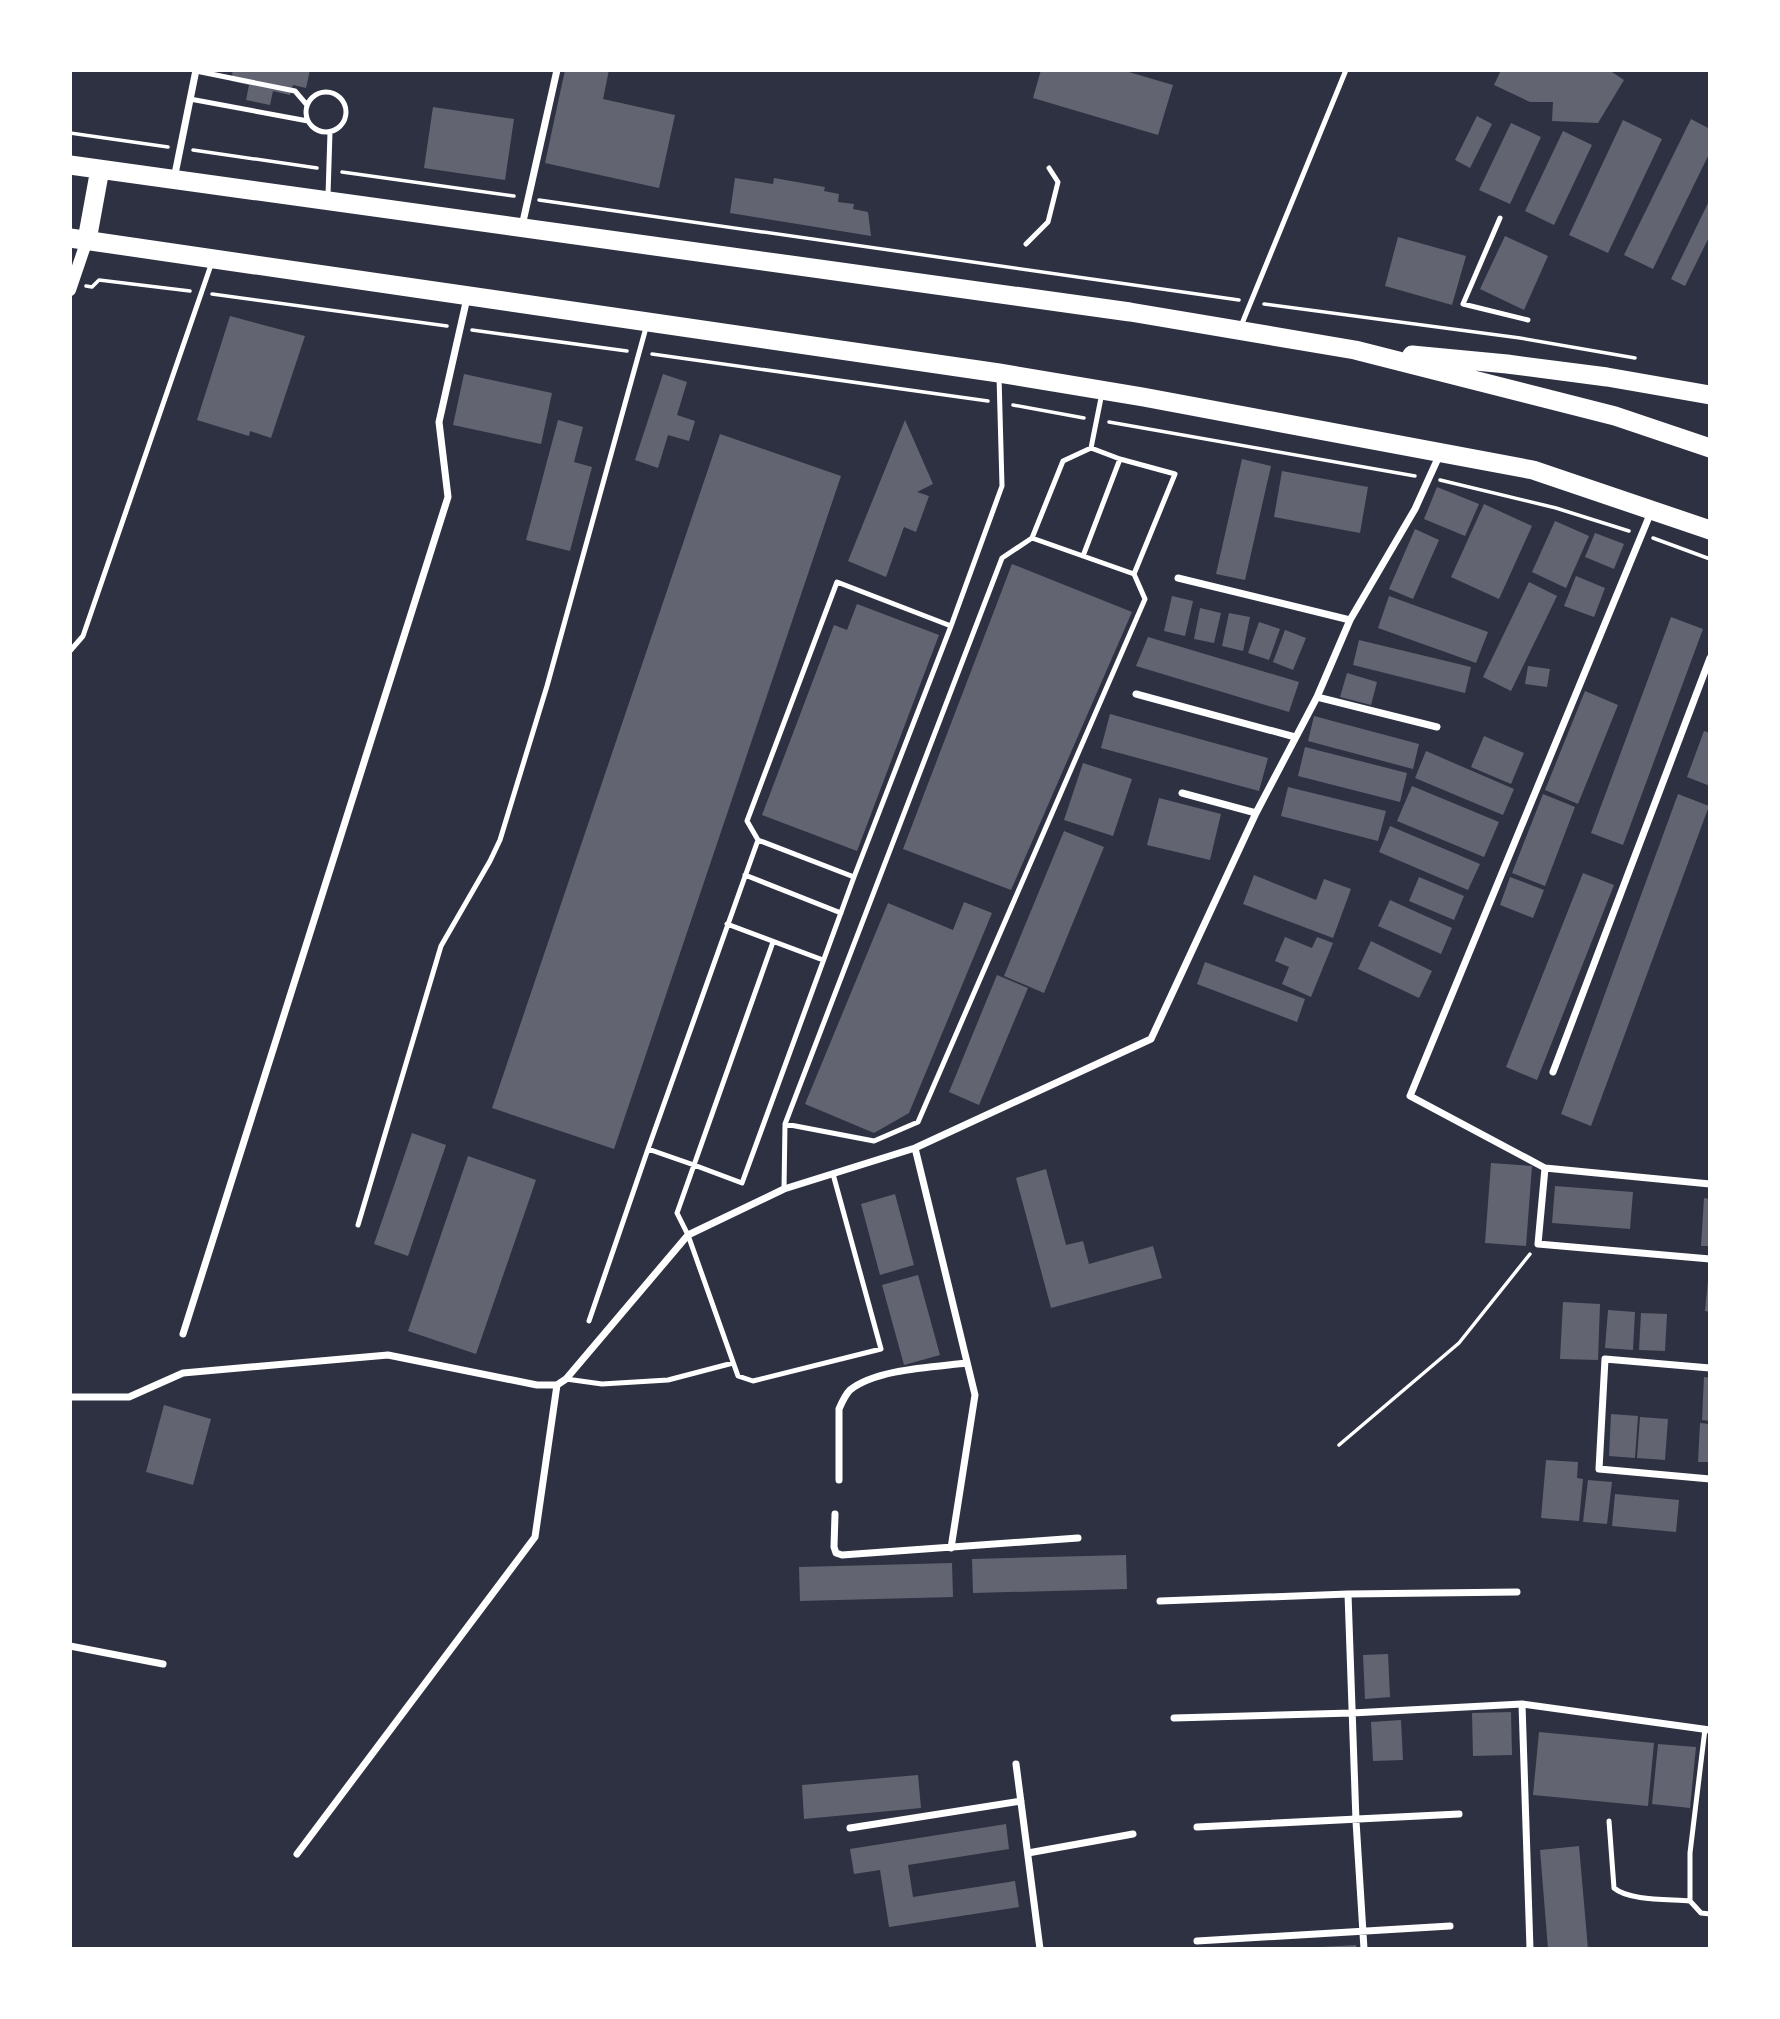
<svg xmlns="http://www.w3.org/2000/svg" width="1780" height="2019" font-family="Overpass,sans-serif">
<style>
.building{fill:#626471}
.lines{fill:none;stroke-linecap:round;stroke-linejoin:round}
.path{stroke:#fff;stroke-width:3.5}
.service{stroke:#fff;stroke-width:5}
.minor{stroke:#fff;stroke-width:7}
.tertiary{stroke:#fff;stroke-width:12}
.trunk{stroke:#fff;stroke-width:19}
</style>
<rect width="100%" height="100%" fill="#2d3142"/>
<path class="building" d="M233,70H310L306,88L293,85L290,95L273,91L270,105L246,100L249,85L231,81Z
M565,70H609L603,99L675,115L659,188L545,163Z
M1041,70H1122L1173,85L1158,135L1033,98Z
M1501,70H1609L1624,80L1598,123L1552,121L1553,102H1530L1494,85Z
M433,107L514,119L505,180L424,168Z
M1477,116L1492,124L1470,168L1455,160Z
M1691,119L1710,129V152L1653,269L1624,255Z
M1623,120L1662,139L1608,253L1569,235Z
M1511,123L1541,137L1510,204L1479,190Z
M1563,131L1592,145L1554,225L1525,211Z
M735,178L773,184L774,178L825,187L824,191L839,194L838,202L854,204L853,209L868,212L871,236L730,213Z
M1710,199V235L1685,286L1671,279Z
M1505,236L1548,256L1524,310L1480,289Z
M1398,237L1466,256L1452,305L1385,286Z
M230,316L305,336L271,438L250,431L249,436L197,420Z
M464,374L552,393L541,444L453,425Z
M663,374L687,382L677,415L695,421L689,441L668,435L658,468L635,460Z
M558,420L583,427L574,462L592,467L570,551L526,540Z
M905,420L933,484L917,492L929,496L916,532L904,527L886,577L848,561Z
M720,434L841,476L614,1149L492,1108Z
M1242,459L1271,466L1245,580L1216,574Z
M1282,471L1368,487L1360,533L1274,517Z
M1437,487L1479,504L1465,536L1424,519Z
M1484,504L1532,526L1499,599L1451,577Z
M1555,521L1589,536L1566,588L1532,572Z
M1415,529L1439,540L1413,599L1389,589Z
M1595,533L1624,544L1614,569L1585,557Z
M1012,564L1132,612L1011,890L903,849Z
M1576,576L1605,588L1594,617L1564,606Z
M1529,582L1557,596L1511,691L1483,677Z
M1172,596L1193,601L1185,636L1164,631Z
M1389,596L1488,632L1476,663L1378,628Z
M857,604L939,635L857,851L762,815L834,625L847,630Z
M1200,608L1221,613L1214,643L1194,639Z
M1229,613L1250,617L1243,651L1222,646Z
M1671,617L1703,629L1623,845L1591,833Z
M1259,622L1280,629L1269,660L1248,653Z
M1285,630L1306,638L1293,670L1273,662Z
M1148,637L1299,682L1289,712L1136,666Z
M1359,640L1471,667L1465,693L1353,665Z
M1528,666L1550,669L1547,687L1525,684Z
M1347,673L1377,682L1371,705L1340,697Z
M1585,691L1618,705L1578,804L1545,790Z
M1110,714L1268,758L1259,791L1101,748Z
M1314,716L1419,744L1413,769L1308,741Z
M1704,731L1710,733V786L1687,777Z
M1484,736L1524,753L1511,784L1471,767Z
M1305,747L1407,773L1400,802L1298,776Z
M1426,751L1514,789L1503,815L1415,778Z
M1083,763L1132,779L1113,836L1064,820Z
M1412,786L1499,822L1484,857L1397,821Z
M1288,787L1386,811L1378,841L1281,816Z
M1543,794L1575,807L1545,886L1512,873Z
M1678,794L1709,806L1591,1126L1561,1114Z
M1159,798L1221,814L1210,860L1147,845Z
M1390,826L1480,864L1468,890L1379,852Z
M1064,831L1104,847L1044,993L1004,976Z
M1583,873L1614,885L1537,1080L1506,1067Z
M1254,875L1316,900L1324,879L1351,889L1333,938L1243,904Z
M1419,877L1464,896L1454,920L1409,901Z
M1510,877L1544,890L1533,918L1500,905Z
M1390,900L1452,928L1441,954L1378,926Z
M964,902L992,913L909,1113L874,1133L805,1104L888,903L953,930Z
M1285,937L1312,948L1317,937L1333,943L1311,997L1282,984L1289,967L1275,961Z
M1371,941L1432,971L1419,998L1358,969Z
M1205,962L1305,999L1297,1022L1197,984Z
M997,975L1028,988L979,1105L949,1092Z
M412,1133L446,1145L408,1256L374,1244Z
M468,1156L536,1180L476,1354L408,1331Z
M1491,1163L1532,1166L1526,1246L1485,1243Z
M1046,1169L1066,1245L1083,1241L1089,1264L1153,1246L1162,1278L1051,1308L1016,1178Z
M1555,1186L1633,1192L1630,1229L1552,1223Z
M895,1194L914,1265L880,1275L861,1204Z
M1704,1198L1710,1199V1246H1701Z
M918,1275L940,1355L904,1365L882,1285Z
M1708,1281H1710V1312L1705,1311Z
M1563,1302L1600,1304L1598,1360L1560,1359Z
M1608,1310L1635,1312L1633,1350L1605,1348Z
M1641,1313L1667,1314L1665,1351L1639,1350Z
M1704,1377L1710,1378V1421L1702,1420Z
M164,1405L211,1419L193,1485L146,1472Z
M1611,1414L1638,1416L1635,1458L1609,1456Z
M1640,1417L1668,1419L1665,1460L1637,1458Z
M1700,1423L1710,1424V1462H1698Z
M1546,1460L1578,1462L1577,1478L1583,1479L1579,1521L1541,1518Z
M1588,1480L1612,1482L1607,1524L1583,1522Z
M1615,1494L1679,1500L1676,1532L1612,1526Z
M1126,1555L1127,1589L973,1593L972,1559Z
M952,1563L953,1597L800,1601L799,1567Z
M1388,1654L1390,1697L1365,1699L1363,1655Z
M1511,1712L1512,1755L1473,1756L1472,1713Z
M1401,1720L1403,1760L1373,1761L1371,1722Z
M1539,1732L1654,1743L1648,1806L1533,1795Z
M1658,1744L1696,1747L1690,1808L1652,1804Z
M918,1775L921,1808L804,1819L802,1785Z
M1006,1824L1009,1849L908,1865L913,1897L1015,1881L1019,1907L889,1927L880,1870L854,1874L850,1849Z
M1579,1846L1588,1949H1548L1540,1850Z
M1356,1945L1357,1949H1320V1947Z"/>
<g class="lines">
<path class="path" d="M70,133L168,147
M193,150L317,168
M342,172L514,196
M539,200L1239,300
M86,286L92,287L99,280L190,291
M212,294L447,326
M1264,304L1520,338L1635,358
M472,330L627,351
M652,354L988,401
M1013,405L1084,418
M1109,422L1415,476
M1440,480L1556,508L1629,531
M1653,538L1710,559
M1339,1445L1459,1343L1530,1254"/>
<path class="service" d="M196,71L295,91L307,105
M306 112a20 20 0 1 1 40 0a20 20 0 1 1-40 0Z
M190,99L308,121
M328,195L330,132
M1500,218L1463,304L1528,320
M1026,244L1048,222L1058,182L1049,168
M1241,326L1346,70
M1032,538L1134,574L1175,474L1120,459L1091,448L1102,393
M1083,556L1120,459
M70,651L83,636L212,262
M758,840L854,877
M745,875L841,913
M727,924L823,960
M773,942L694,1165L648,1149L758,840L747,821L837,582L951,626
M785,1124L874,1141L918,1122L1145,599L1134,574
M833,1174L881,1349L753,1381L738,1376L688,1235L677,1213L694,1165L742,1183L854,877L951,626L1002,486L999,376
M784,1189L785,1124L1002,558L1032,538L1063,461L1091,448
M358,1225L441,946L490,861L500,840L547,686L647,324
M589,1321L648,1149
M566,1379L602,1384L668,1380L733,1363
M1705,1729L1690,1853V1901L1701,1913L1710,1914
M1609,1821L1614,1888C1629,1901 1670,1899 1690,1901"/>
<path class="minor" d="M174,179L196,70
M522,226L557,70
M1651,512L1410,1096L1545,1168L1710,1184
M1178,578L1350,620
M1136,694L1295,737
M1317,697L1437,727
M1182,793L1256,813
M1553,1072L1710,658
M915,1148L975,1395L951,1548
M1545,1168L1538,1244L1710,1259
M183,1334L448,497L439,422L467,298
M1710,1368L1605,1359L1599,1469L1710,1479
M70,1397H129L183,1373L388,1355L537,1385H557L566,1379L688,1235L784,1189L915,1148L1151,1039L1256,813L1317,697L1350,620L1415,509L1439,456
M839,1480V1409C842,1402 845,1395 850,1390C876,1369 934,1367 967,1363
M835,1514L834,1547L836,1553L842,1555L1078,1538
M1348,1594L1356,1821L1364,1949
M1160,1601L1348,1594L1517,1592
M70,1646L163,1664
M1522,1704L1530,1949
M1174,1718L1352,1713L1522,1704L1710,1730
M1016,1764L1040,1949
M1197,1827L1459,1814
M850,1828L1021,1801
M1028,1853L1133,1834
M297,1854L535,1537L557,1385
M1197,1941L1450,1926"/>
<path class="tertiary" d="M70,290L87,240"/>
<path class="trunk" d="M70,165L1130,312L1355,350L1615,416L1710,448
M70,238L999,373L1143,397L1533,470L1710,530
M87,240L100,169
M1412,355L1507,364L1607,377L1710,395"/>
</g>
<rect width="1780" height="2019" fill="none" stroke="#ffffff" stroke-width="144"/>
</svg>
